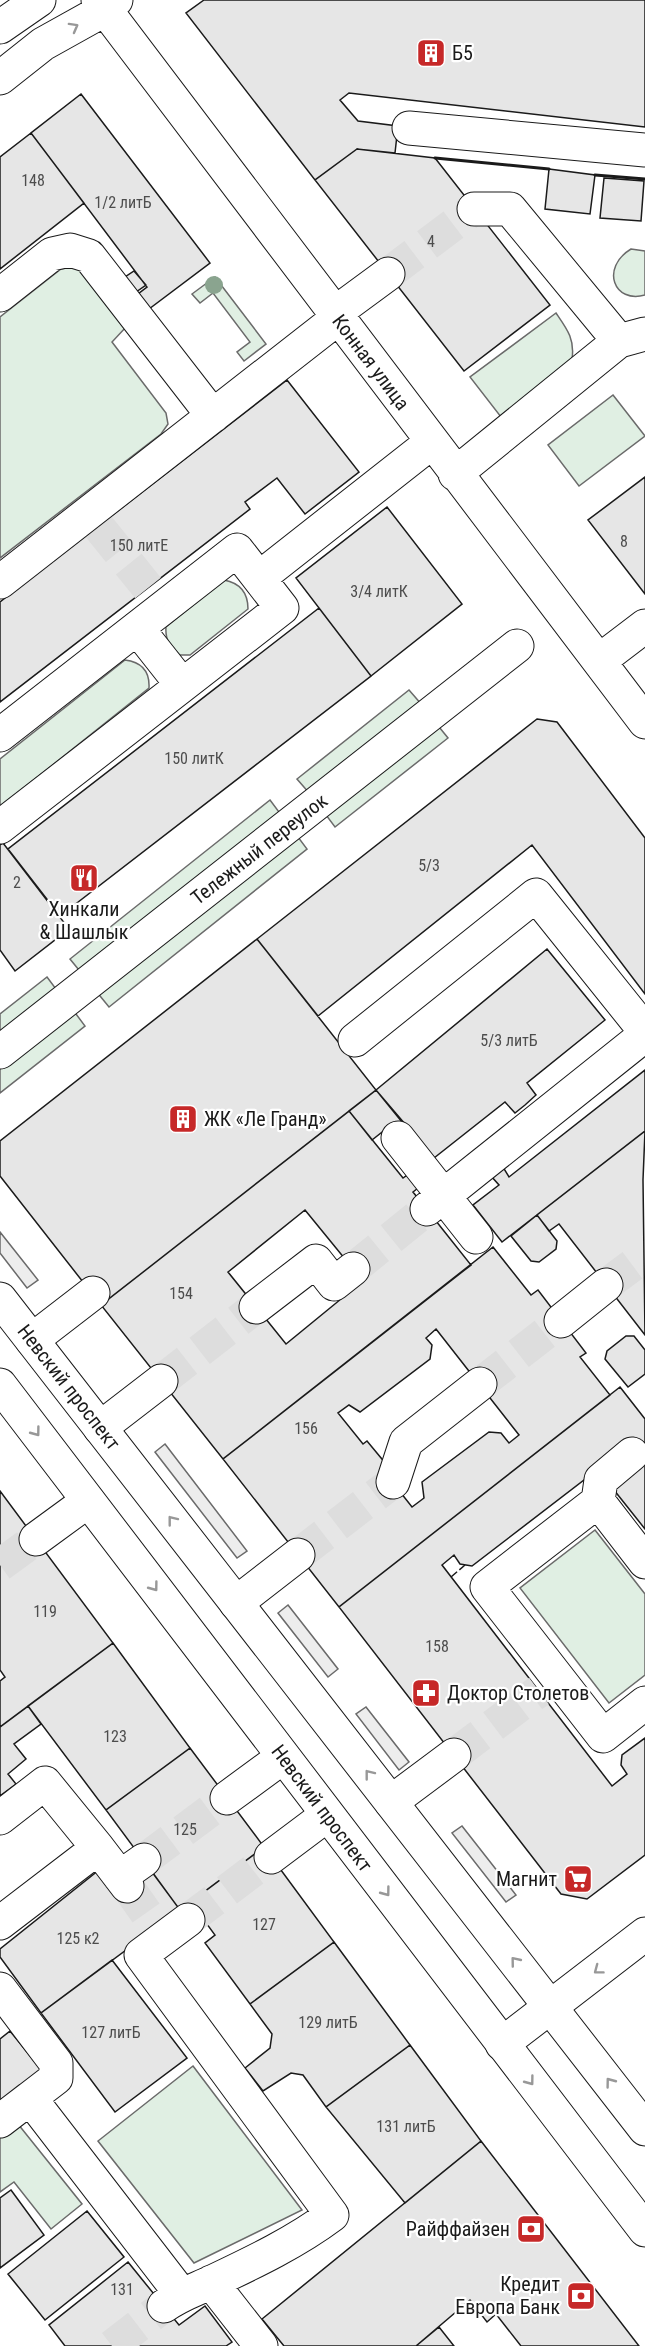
<svg xmlns="http://www.w3.org/2000/svg" width="645" height="2346" font-family="'Roboto Condensed',sans-serif">
<style>
.green{fill:#e0efe3;stroke:#6a6a6a;stroke-width:1.5}
.parking{fill:#ededed;stroke:#6a6a6a;stroke-width:1.5}
.building{fill:#e6e6e6;stroke:#1a1a1a;stroke-width:1.5;fill-rule:evenodd}
.lines{fill:none;stroke-linecap:round;stroke-linejoin:round}
.minor-tunnel{stroke:#ddd;stroke-width:33;stroke-dasharray:33 16;stroke-linecap:butt}
.minor-casing{stroke:#1a1a1a;stroke-width:35}
.major-casing{stroke:#1a1a1a;stroke-width:35}
.minor{stroke:#fff;stroke-width:33}
.major{stroke:#fff;stroke-width:33}
.fence{stroke:#1a1a1a;stroke-width:1.5;stroke-dasharray:8 3;stroke-linecap:butt}
.wall{stroke:#1a1a1a;stroke-width:3}
.tree{fill:#8aa48f}
.oneway{stroke:#989898}
.labels{text-anchor:middle;stroke-width:4.5;stroke-linejoin:round;paint-order:stroke}
.number-label{font-size:16px;fill:#4d4d4d}
.poi-label{font-size:20px;fill:#1a1a1a;stroke:#fff;text-anchor:start}
.street-label{font-size:20px;fill:#1a1a1a;stroke:#fff}
</style>
<rect width="100%" height="100%" fill="#fff"/>
<path class="green" d="M631,249L645,251V295C614,304 600,268 631,249Z
M72,267L83,268L127,326L112,342L166,413L168,424L161,434L0,558V317L61,269Z
M215,277L266,344L244,361L237,352L250,342L213,293L200,303L192,294Z
M556,313C567,329 575,339 572,359L501,417L470,377Z
M613,395L645,436L579,486L548,445Z
M224,580C240,583 248,593 248,609L190,655H180C170,646 165,640 166,627Z
M125,660C141,662 150,670 149,688L0,807V759Z
M409,690L422,705L310,794L297,779Z
M435,722L448,738L335,827L323,811Z
M270,800L282,816L83,975L70,959Z
M295,833L307,849L109,1007L96,991Z
M47,977L59,993L0,1040V1014Z
M73,1010L85,1026L0,1093V1067Z
M595,1530L645,1594V1675L609,1703L520,1588Z
M193,2066L302,2210L194,2263L98,2141Z
M18,2124L82,2204L51,2229L14,2182L0,2192V2138Z"/>
<path class="parking" d="M0,1232L38,1280L27,1288L0,1253Z
M165,1444L247,1551L237,1558L155,1452Z
M288,1605L338,1669L328,1677L278,1613Z
M366,1707L409,1762L399,1770L356,1714Z
M462,1826L516,1895L506,1902L452,1833Z"/>
<path class="building" d="M204,0H645V127L349,93L340,100L358,121L398,126L395,153L357,149L315,180L186,13Z
M81,94L210,263L149,309L138,294L147,287L31,133Z
M31,133L84,203L0,269V157Z
M357,149L435,158L550,305L464,371L315,180Z
M549,169L595,175L590,214L545,209Z
M604,178L644,181L641,221L600,218Z
M134,271L146,285L136,292L125,277Z
M287,380L359,472L305,514L277,478L245,502L250,509L0,702V602Z
M645,477V594L588,520Z
M387,507L462,604L371,676L296,578Z
M319,608L371,676L60,916L8,849Z
M537,719L557,722L645,838V994L532,845L318,1016L257,939Z
M3,843L69,929L15,971L0,950V845Z
M257,939L376,1090L101,1305L0,1176V1141Z
M547,949L605,1020L527,1083L536,1095L525,1105L515,1113L505,1102L434,1158L376,1090Z
M645,1070V1131L502,1242L473,1205L499,1185L491,1176L503,1167L509,1177Z
M376,1090L402,1122L389,1132L386,1129L372,1140L349,1111Z
M349,1111L403,1178L413,1171L423,1184L413,1192L471,1265L223,1459L101,1305ZM305,1210L363,1281L286,1344L228,1272Z
M645,1131L643,1180L645,1335L559,1224L549,1231L537,1215Z
M537,1215L557,1241L556,1249L539,1262L531,1261L511,1236Z
M493,1247L531,1295L538,1290L586,1353L580,1357L610,1395L339,1607L223,1459ZM436,1329L519,1435L509,1443L501,1433L489,1432L422,1482L424,1498L412,1507L386,1474L391,1470L367,1441L363,1444L338,1413L349,1405L360,1412L430,1359L432,1345L426,1338Z
M626,1336H634L645,1350V1374L628,1387L605,1359L607,1351Z
M620,1387L645,1419V1529L614,1490L627,1447L472,1566L460,1564L454,1555L442,1565L612,1786L627,1774L621,1765L622,1755L645,1738V1855L587,1899L561,1894L339,1607Z
M0,1491L113,1643L0,1727V1681L5,1677L0,1670Z
M113,1643L190,1748L106,1810L28,1706Z
M28,1706L41,1724L14,1744L26,1759L8,1774L16,1784L0,1796V1727Z
M190,1748L264,1847L180,1910L106,1810Z
M264,1847L334,1942L250,2004L205,1943L215,1935L204,1920L194,1928L180,1910Z
M150,1869L180,1910L41,2013L0,1957V1949L99,1870Z
M334,1942L410,2045L326,2107L303,2075L291,2073L263,2091L245,2068L270,2048L272,2034L250,2004Z
M112,1960L187,2058L115,2112L41,2013Z
M10,2031L44,2073L0,2107V2039Z
M410,2045L481,2141L405,2203L326,2107Z
M481,2141L639,2346H521L496,2314L487,2322L470,2300L416,2346H284L262,2319Z
M11,2190L44,2235L0,2268V2198Z
M87,2211L124,2257L45,2320L8,2274Z
M128,2262L179,2325L205,2306L232,2342L226,2346H65L49,2325Z
M439,2327L454,2346H416Z"/>
<g class="lines">
<path class="minor-tunnel" d="M388,274L474,209
M98,526L148,588
M353,1269L427,1209
M606,1285L645,1256
M161,1381L256,1307
M480,1384L561,1321
M298,1555L393,1482
M0,1565L36,1539
M454,1755L539,1691
M144,1860L227,1798
M127,1886L156,1927
M188,1920L271,1857
M112,2346L164,2306"/>
<g class="minor-casing">
<path id="minor" d="M98,0L645,722
M0,27L39,0
M0,78L43,44L104,10L116,0
M409,128L645,150
M474,209H510L619,341
M0,295L52,254L70,250L89,256L213,416
M335,313L388,274
M455,474L619,341L645,334
M259,578L432,442
M0,582L338,318
M137,628L182,685
M599,661L645,626
M0,735L237,550L282,608L0,827
M355,1040L536,895L645,1031
M0,1052L517,646
M398,1138L476,1237
M427,1209L645,1035
M256,1307L316,1261L334,1284L353,1269
M561,1321L606,1285
M32,1340L93,1293
M100,1428L161,1381
M393,1482L406,1442L480,1384
M598,1501L601,1480L632,1454
M36,1539L88,1501
M645,1562L598,1501L487,1587L603,1736L645,1703
M236,1603L298,1555
M227,1798L283,1757
M391,1802L454,1755
M0,1818L45,1783L98,1848L0,1923
M98,1848L127,1886
M271,1857L327,1815
M120,1877L144,1860
M0,1989L56,2063V2078L30,2098
M502,2044L645,1934
M0,2121L30,2098L181,2294
M211,2282L261,2346
M164,2306C181,2294 195,2290 214,2281C254,2262 296,2242 332,2215L141,1955L188,1920"/>
</g>
<g class="major-casing">
<path id="major" d="M0,1299L645,2129
M0,1385L645,2230"/>
</g>
<use href="#minor" class="minor"/>
<use href="#major" class="major"/>
<path class="fence" d="M451,1577L465,1565"/>
<path class="wall" d="M435,158L549,169
M595,175L645,179"/>
</g>
<circle class="tree" cx="214" cy="285" r="9"/>
<defs><path id="oneway-chevron" d="M-2-3.5L2.5 0L-2 3.5" fill="none" stroke-width="1.6" stroke-linecap="round" stroke-linejoin="round" transform="scale(1.5)"/></defs>
<g class="oneway">
<use href="#oneway-chevron" transform="translate(74 27) rotate(-29)"/>
<use href="#oneway-chevron" transform="translate(36 1432) rotate(53)"/>
<use href="#oneway-chevron" transform="translate(172 1520) rotate(-128)"/>
<use href="#oneway-chevron" transform="translate(154 1587) rotate(53)"/>
<use href="#oneway-chevron" transform="translate(369 1774) rotate(-128)"/>
<use href="#oneway-chevron" transform="translate(386 1892) rotate(53)"/>
<use href="#oneway-chevron" transform="translate(515 1961) rotate(-129)"/>
<use href="#oneway-chevron" transform="translate(598 1970) rotate(143)"/>
<use href="#oneway-chevron" transform="translate(530 2081) rotate(53)"/>
<use href="#oneway-chevron" transform="translate(610 2082) rotate(-127)"/>
</g>
<defs>
<g id="building-square" transform="scale(1.5)"><rect x="-9" y="-9" width="18" height="18" rx="4" fill="#c62828" stroke="#fff"/><path d="M-4-6H4V6H1V3H-1V6H-4ZM-2.5-4.3h1.7v1.8h-1.7ZM.8-4.3h1.7v1.8H.8ZM-2.5-1h1.7V.8h-1.7ZM.8-1h1.7V.8H.8Z" fill="#fff"/></g>
<g id="restaurant-square" transform="scale(1.5)"><rect x="-9" y="-9" width="18" height="18" rx="4" fill="#c62828" stroke="#fff"/><path d="M-5-6h1v4h1v-4h1v4h1v-4h1v5L-1.5 .5V6h-2V.5L-5-1ZM5-6V6H3V1.5H1.5Q1.5-4 5-6Z" fill="#fff"/></g>
<g id="pharmacy-square" transform="scale(1.5)"><rect x="-9" y="-9" width="18" height="18" rx="4" fill="#c62828" stroke="#fff"/><path d="M-2-6h4v4h4v4h-4v4h-4v-4h-4v-4h4Z" fill="#fff"/></g>
<g id="supermarket-square" transform="scale(1.5)"><rect x="-9" y="-9" width="18" height="18" rx="4" fill="#c62828" stroke="#fff"/><path d="M-6-5.5h2.5l.6 2H6L4.5 2H-2.5L-4.4-4H-6ZM-1.5 3.2a1.3 1.3 0 1 0 .1 0ZM3 3.2a1.3 1.3 0 1 0 .1 0Z" fill="#fff"/></g>
<g id="bank-square" transform="scale(1.5)"><rect x="-9" y="-9" width="18" height="18" rx="4" fill="#c62828" stroke="#fff"/><path d="M-6-4H6V4H-6ZM0-2.3a2.3 2.3 0 1 0 0 4.6a2.3 2.3 0 1 0 0-4.6Z" fill="#fff"/></g>
</defs>
<g fill-rule="evenodd">
<use href="#building-square" x="431" y="53"/>
<use href="#restaurant-square" x="84" y="878"/>
<use href="#building-square" x="183" y="1119"/>
<use href="#pharmacy-square" x="426" y="1693"/>
<use href="#supermarket-square" x="578" y="1879"/>
<use href="#bank-square" x="531" y="2229"/>
<use href="#bank-square" x="581" y="2296"/>
</g>
<g class="labels">
<g class="number-label">
<text x="33" y="186">148</text>
<text x="123" y="208">1/2 литБ</text>
<text x="431" y="247">4</text>
<text x="624" y="547">8</text>
<text x="139" y="551">150 литЕ</text>
<text x="379" y="597">3/4 литК</text>
<text x="194" y="764">150 литК</text>
<text x="429" y="871">5/3</text>
<text x="17" y="888">2</text>
<text x="509" y="1046">5/3 литБ</text>
<text x="181" y="1299">154</text>
<text x="306" y="1434">156</text>
<text x="45" y="1617">119</text>
<text x="437" y="1652">158</text>
<text x="115" y="1742">123</text>
<text x="185" y="1835">125</text>
<text x="264" y="1930">127</text>
<text x="78" y="1944">125 к2</text>
<text x="328" y="2028">129 литБ</text>
<text x="111" y="2038">127 литБ</text>
<text x="406" y="2132">131 литБ</text>
<text x="122" y="2295">131</text>
</g>
<g class="poi-label">
<text x="452" y="60">Б5</text>
<text x="84" y="916" text-anchor="middle">Хинкали<tspan x="84" dy="23">&amp; Шашлык</tspan></text>
<text x="204" y="1126">ЖК «Ле Гранд»</text>
<text x="447" y="1700">Доктор Столетов</text>
<text x="557" y="1886" text-anchor="end">Магнит</text>
<text x="510" y="2236" text-anchor="end">Райффайзен</text>
<text x="560" y="2291" text-anchor="end">Кредит<tspan x="560" dy="23">Европа Банк</tspan></text>
</g>
<g class="street-label">
<text transform="translate(371 362) rotate(53)" y="7">Конная улица</text>
<text transform="translate(259 849) rotate(-38)" y="7">Тележный переулок</text>
<text transform="translate(69 1387) rotate(52)" y="7">Невский проспект</text>
<text transform="translate(322 1808) rotate(53)" y="7">Невский проспект</text>
</g>
</g>
</svg>
